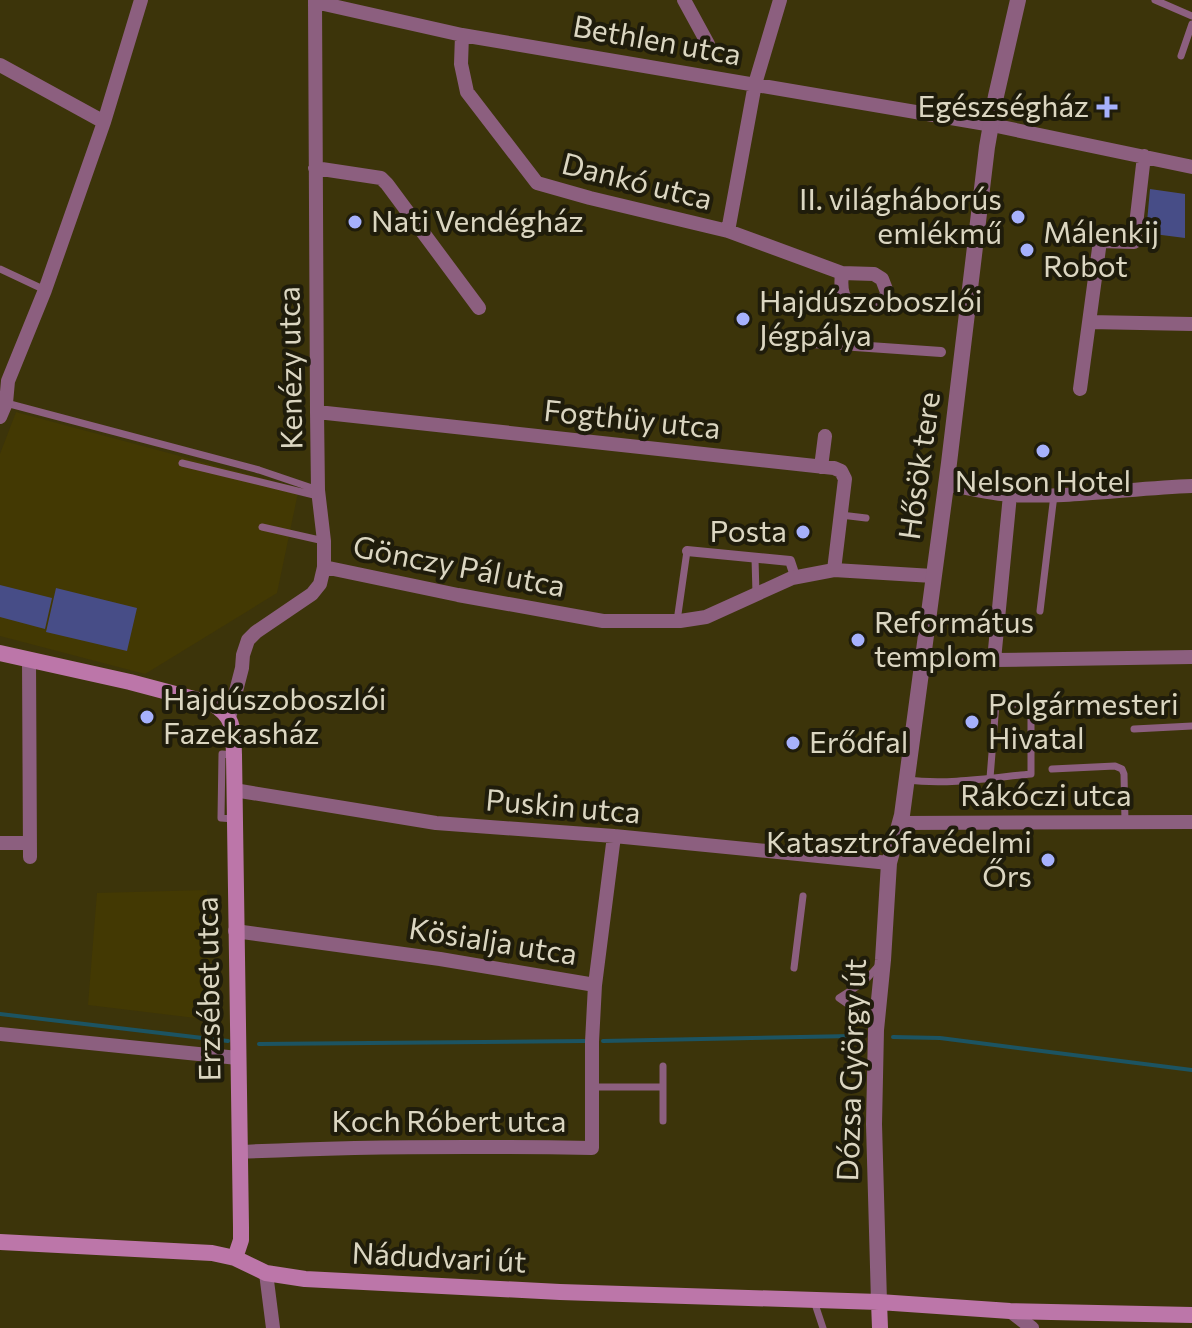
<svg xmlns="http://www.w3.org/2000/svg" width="1192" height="1328" font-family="Commissioner,sans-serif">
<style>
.built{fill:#433903}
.green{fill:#474d87}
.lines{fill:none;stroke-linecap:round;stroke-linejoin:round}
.stream{stroke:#1c5462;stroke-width:4}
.service{stroke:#8c5f7f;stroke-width:7}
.pedestrian{stroke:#8c5f7f;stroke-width:10}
.minor{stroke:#8c5f7f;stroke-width:14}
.tertiary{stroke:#8c5f7f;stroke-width:16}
.secondary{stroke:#bc76a9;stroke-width:16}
.poi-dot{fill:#a6b1fc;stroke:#1f1c0b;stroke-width:3}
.labels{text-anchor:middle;stroke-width:8;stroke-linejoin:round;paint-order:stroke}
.street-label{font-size:30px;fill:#dbd6c1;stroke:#1f1c0b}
.poi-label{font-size:30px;fill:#dbd6c1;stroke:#1f1c0b;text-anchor:start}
</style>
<rect width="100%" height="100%" fill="#3c340a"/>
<path class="built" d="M16,412L299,488L277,593L145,674L0,636V454Z
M207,890L212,1020L88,1005L97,893Z"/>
<path class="green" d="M1150,189L1185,194V238L1146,233Z
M0,585L52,598L45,629L0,617Z
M56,588L137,608L127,651L46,632Z"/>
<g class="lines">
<path class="stream" d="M0,1014L228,1041
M893,1037L940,1038L1192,1070
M603,1041L852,1036
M259,1044L585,1041"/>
<path class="service" d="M1155,0L1192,16
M1181,56L1192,24
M0,269L45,290
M6,403L259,470L318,490
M182,463L318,496
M841,515L866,518
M262,527L324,541
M755,558L756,594
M1040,611L1054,495
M677,621L687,551
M1134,729L1192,726
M234,755L222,754L221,818L234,819
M1052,769L1115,766L1122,769L1124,774L1125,822
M907,780C948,785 990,778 1031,774V705L996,703L990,778
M794,968L803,896
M874,1028L852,1007L839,998L864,982L879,965
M593,1087H662
M663,1121V1066
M814,1301L823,1328"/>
<path class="pedestrian" d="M769,340L941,352
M687,551L790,561L793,570"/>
<path class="minor" d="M684,0L708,44
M315,2L462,35L992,125L1192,167
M462,35L461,64L467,92L537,183L590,198L728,231L842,273C838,307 853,309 883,304L887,292L882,279L874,274L842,273
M0,65L104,122
M315,168L381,178L387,184L479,308
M728,231L755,84L780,0
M1089,322L1192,324
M1080,389L1100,241L1134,242L1144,156
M317,412L834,468L841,471L845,479L834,570
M0,417L6,403L8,381L45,290L104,122L141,0
M821,467L825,436
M946,484C968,488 991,494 1013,495C1073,498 1133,488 1192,486
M324,567L458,595L603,621H680L706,617L792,578L834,570L933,576
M923,659L994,660L1192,657
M29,660L30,857
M994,660L1010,495
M229,718L242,668L243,655L248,640L256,632L312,594L320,584L324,567V541L318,490L317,412L315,0
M234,790L436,823L614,836L889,863
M900,823L1192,822
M0,843H30
M235,931L440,959L595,985
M0,1034L238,1058
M240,1152C357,1146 475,1146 592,1148V1042L595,985L614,836
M266,1273L273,1328
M1010,1311L1032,1328"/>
<path class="tertiary" d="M879,1302L874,1124L876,1030L883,960L889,863L902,815L949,463L987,147L996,96L1018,0"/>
<path class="secondary" d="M0,653L130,682L213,704C235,717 233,731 234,755L241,1227V1240L235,1258
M0,1242L212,1253L235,1258L266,1273L305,1279L560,1292L879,1302L1010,1311L1192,1315
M879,1302L880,1328"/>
</g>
<g class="poi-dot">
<path d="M1103 95h8v8h8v8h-8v8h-8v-8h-8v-8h8z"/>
<circle cx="1018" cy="217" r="8"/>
<circle cx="355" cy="222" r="8"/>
<circle cx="1027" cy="250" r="8"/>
<circle cx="743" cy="319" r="8"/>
<circle cx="1043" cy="451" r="8"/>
<circle cx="803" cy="532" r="8"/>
<circle cx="858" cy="640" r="8"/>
<circle cx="147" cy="717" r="8"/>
<circle cx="972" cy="722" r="8"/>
<circle cx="793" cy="743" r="8"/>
<circle cx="1048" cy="860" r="8"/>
</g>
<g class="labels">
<g class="street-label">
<text transform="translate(657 41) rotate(10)" y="10">Bethlen utca</text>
<text transform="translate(637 182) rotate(14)" y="10">Dankó utca</text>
<text transform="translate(291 368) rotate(-91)" y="10">Kenézy utca</text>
<text transform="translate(632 420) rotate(6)" y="10">Fogthüy utca</text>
<text transform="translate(920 466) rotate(-82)" y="10">Hősök tere</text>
<text transform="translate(459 567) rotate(11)" y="10">Gönczy Pál utca</text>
<text x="1046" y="806">Rákóczi utca</text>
<text transform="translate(563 807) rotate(5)" y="10">Puskin utca</text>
<text transform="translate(493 942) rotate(9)" y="10">Kösialja utca</text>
<text transform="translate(209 989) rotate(-91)" y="10">Erzsébet utca</text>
<text transform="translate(852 1070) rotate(-88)" y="10">Dózsa György út</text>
<text x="449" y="1132">Koch Róbert utca</text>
<text transform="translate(439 1258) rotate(3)" y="10">Nádudvari út</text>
</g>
<g class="poi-label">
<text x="1089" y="117" text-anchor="end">Egészségház</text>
<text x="1002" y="210" text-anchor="end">II. világháborús<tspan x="1002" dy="34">emlékmű</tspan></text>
<text x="371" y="232">Nati Vendégház</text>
<text x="1043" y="243">Málenkij<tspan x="1043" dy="34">Robot</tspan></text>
<text x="759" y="312">Hajdúszoboszlói<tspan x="759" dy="34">Jégpálya</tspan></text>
<text x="1043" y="492" text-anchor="middle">Nelson Hotel</text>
<text x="787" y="542" text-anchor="end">Posta</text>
<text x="874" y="633">Református<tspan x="874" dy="34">templom</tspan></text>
<text x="163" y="710">Hajdúszoboszlói<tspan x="163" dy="34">Fazekasház</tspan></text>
<text x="988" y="715">Polgármesteri<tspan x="988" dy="34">Hivatal</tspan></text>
<text x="809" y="753">Erődfal</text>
<text x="1032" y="853" text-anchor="end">Katasztrófavédelmi<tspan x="1032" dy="34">Őrs</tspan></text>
</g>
</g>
</svg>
